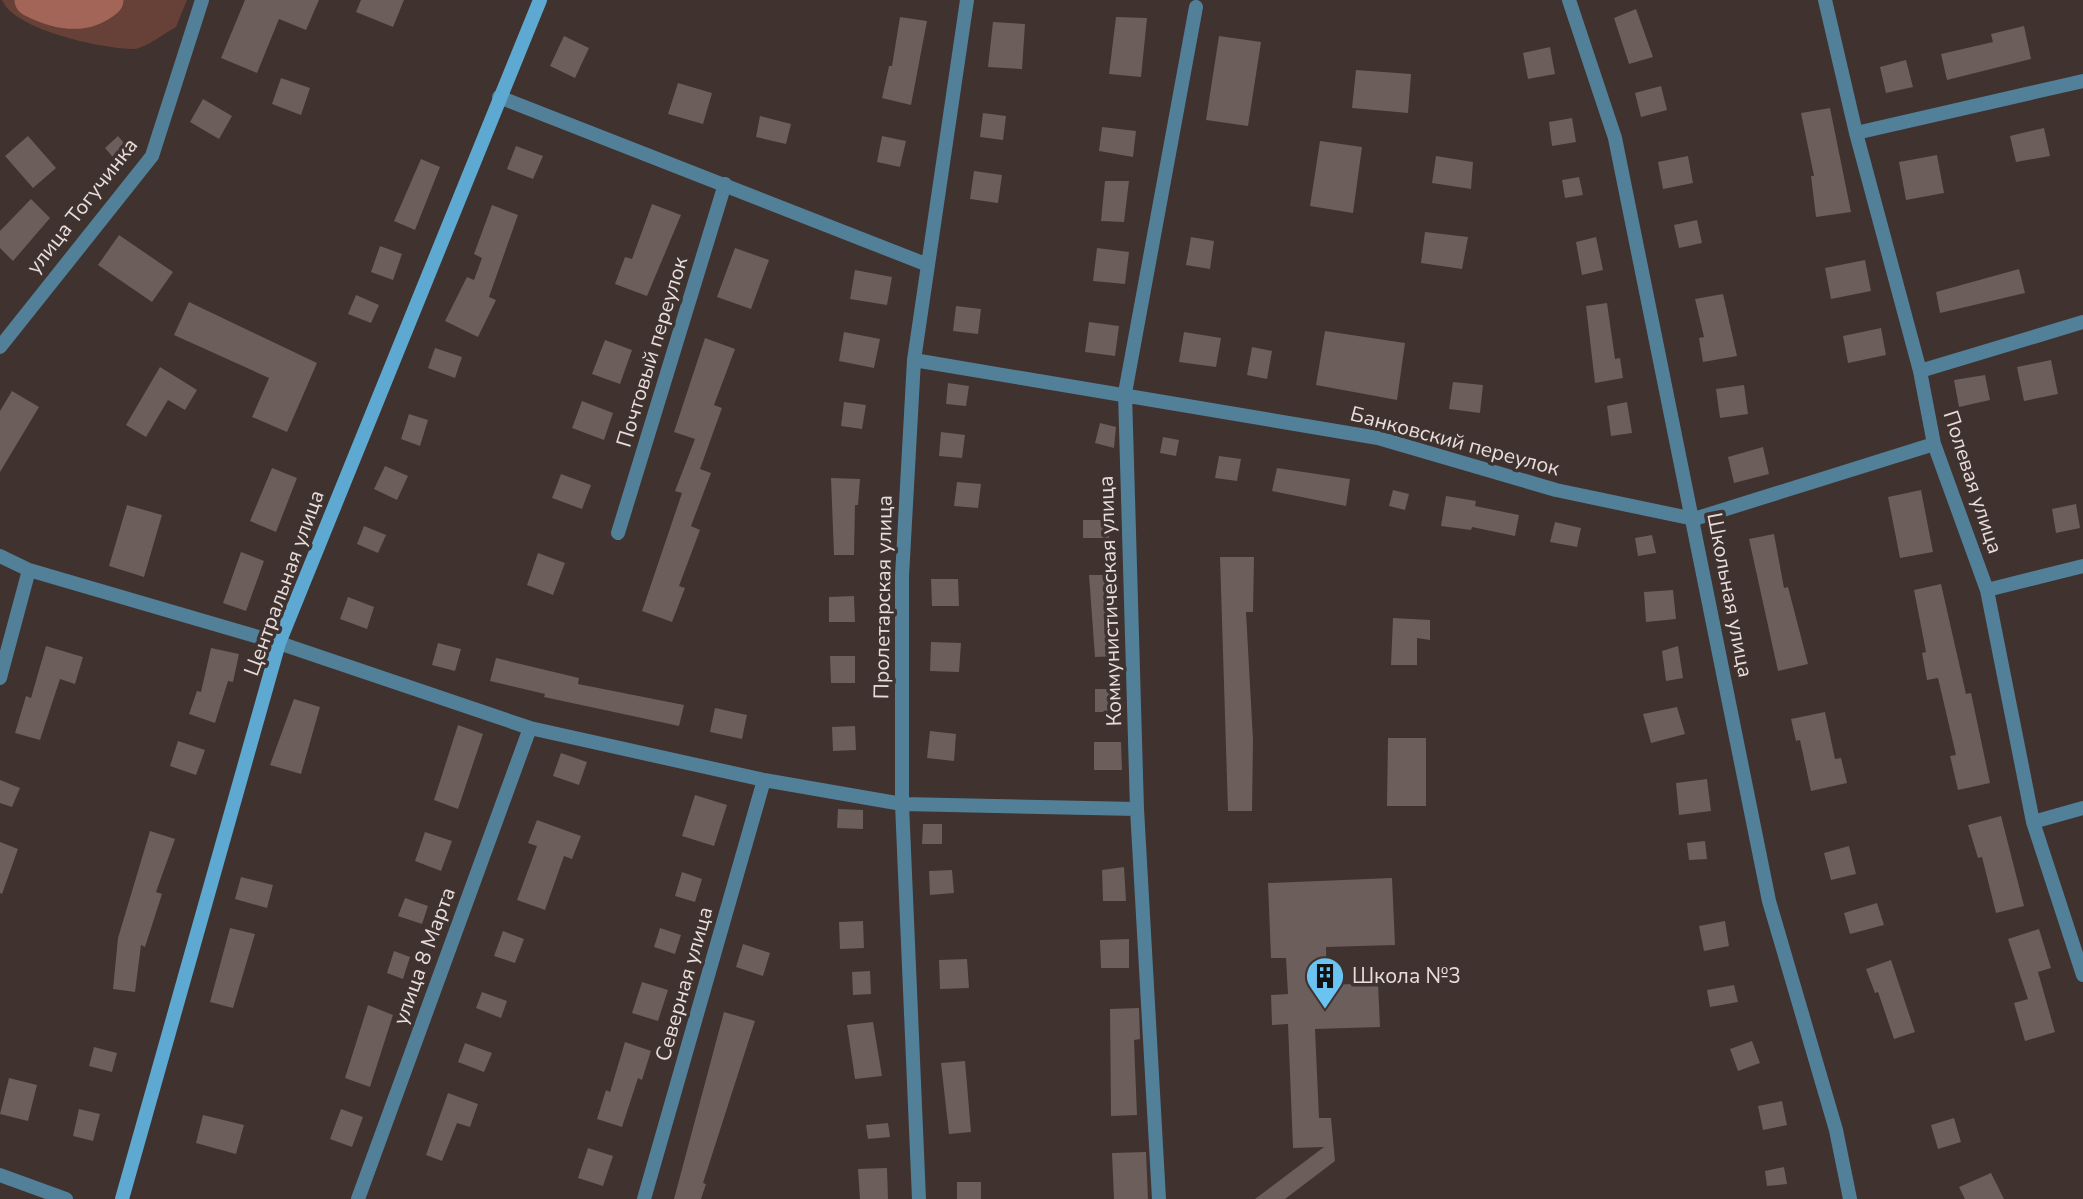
<svg xmlns="http://www.w3.org/2000/svg" width="2083" height="1199" font-family="'Nunito Sans',sans-serif">
<style>
.green{fill:#674037}
.lines{fill:none;stroke-linecap:round;stroke-linejoin:round}
.river{stroke:#a26558;stroke-width:33}
.building{fill:#6c5e5a}
.street{stroke:#528099;stroke-width:14}
.secondary{stroke:#5da9d1;stroke-width:14}
.labels{text-anchor:middle;stroke-width:7;stroke-linejoin:round;paint-order:stroke}
.street-label{font-size:21px;fill:#e7dedc;stroke:#3f322f}
.poi-label{font-size:21px;fill:#e7dedc;stroke:#3f322f;text-anchor:start}
</style>
<rect width="100%" height="100%" fill="#3f322f"/>
<path class="green" d="M2,0H187L176,27C165,33 146,48 134,49C103,49 14,30 2,0Z"/>
<g class="lines">
<path class="river" d="M31,0C56,13 83,20 107,0"/>
</g>
<path class="building" d="M245,0H319L306,30L279,19L257,73L221,58Z
M361,0H404L393,27L356,12Z
M1636,9L1653,57L1629,64L1614,18Z
M900,17L927,21L911,105L882,98L889,66H892Z
M1116,17L1147,18L1141,77L1109,74Z
M993,22L1025,24L1022,69L988,67Z
M2024,26L2031,59L1947,80L1941,54L1993,42L1991,34Z
M564,36L589,48L575,78L550,66Z
M1219,36L1261,42L1248,126L1206,120Z
M1550,47L1555,74L1528,79L1523,53Z
M1906,60L1913,87L1886,93L1880,67Z
M1356,70L1411,74L1408,113L1352,108Z
M281,78L310,88L301,115L272,104Z
M678,83L712,93L703,124L668,114Z
M1661,86L1667,110L1641,117L1635,93Z
M203,99L232,116L219,139L190,122Z
M1830,108L1851,212L1816,217L1811,176H1814L1801,113Z
M983,113L1006,116L1003,140L980,137Z
M760,116L791,124L786,144L756,137Z
M1572,118L1576,142L1552,146L1549,122Z
M1102,127L1136,131L1133,157L1099,151Z
M2044,128L2050,156L2016,162L2010,136Z
M28,136L56,168L33,188L5,156Z
M118,136L130,150L117,162L105,148Z
M882,136L906,141L900,167L877,162Z
M1320,141L1362,147L1353,213L1310,206Z
M516,146L543,156L533,179L507,169Z
M1937,155L1944,193L1906,200L1899,162Z
M1436,156L1473,162L1471,189L1432,183Z
M1688,156L1693,183L1663,189L1658,162Z
M421,159L440,167L415,230L394,221Z
M974,171L1002,175L998,203L970,199Z
M1579,177L1583,195L1565,198L1562,180Z
M1105,181H1129L1124,222L1101,221Z
M31,199L50,218L13,261L0,248V231Z
M652,204L681,215L647,296L615,284L625,257L632,259Z
M492,205L518,215L489,297L496,300L478,337L445,321L467,277L474,280L482,258L474,254Z
M1697,220L1702,243L1679,248L1674,225Z
M1425,232L1468,237L1462,269L1421,263Z
M119,235L173,272L152,302L98,265Z
M1191,237L1214,241L1210,269L1186,265Z
M1596,237L1603,270L1582,275L1576,242Z
M380,246L402,254L393,280L371,272Z
M735,248L769,260L751,309L717,297Z
M1097,248L1129,252L1125,284L1093,281Z
M1865,260L1871,291L1831,299L1825,268Z
M2019,269L2025,293L1940,313L1936,292Z
M855,270L892,277L887,305L850,299Z
M1723,294L1737,356L1703,362L1699,338L1704,337L1695,299Z
M356,295L379,305L371,323L348,314Z
M189,302L317,363L287,432L252,417L269,378L174,335Z
M1607,303L1615,359L1620,358L1623,378L1595,383L1586,306Z
M956,306L981,309L978,334L953,331Z
M1089,322L1119,326L1115,356L1085,352Z
M1881,328L1886,355L1848,363L1843,336Z
M1325,331L1405,343L1397,400L1316,385Z
M844,332L880,339L874,368L839,361Z
M1184,332L1221,338L1216,367L1179,362Z
M705,338L735,349L714,405L722,408L700,469L711,473L691,526L700,530L679,586L685,588L672,622L642,611L682,493L675,491L695,439L674,432Z
M605,340L632,350L620,384L592,374Z
M1252,347L1272,351L1267,379L1247,375Z
M435,348L462,357L455,378L428,368Z
M2051,360L2058,394L2024,401L2017,367Z
M160,367L197,390L185,410L168,400L146,437L126,425Z
M1985,375L1990,400L1959,407L1954,380Z
M1453,382L1483,385L1480,413L1449,409Z
M948,383L969,386L966,406L946,404Z
M1744,385L1748,414L1720,418L1716,389Z
M12,391L39,407L0,472V411Z
M582,401L613,413L604,440L572,428Z
M844,402L866,405L862,429L841,426Z
M1627,402L1632,433L1611,436L1607,406Z
M409,414L428,420L420,446L401,439Z
M1100,423L1116,427L1114,448L1095,443Z
M941,432L965,435L962,458L939,456Z
M1163,437L1179,440L1176,456L1160,453Z
M1763,447L1769,474L1734,483L1728,457Z
M1219,456L1241,459L1237,481L1215,478Z
M385,466L408,476L397,500L374,489Z
M272,468L297,478L276,532L250,521Z
M1277,468L1350,479L1346,506L1272,491Z
M561,474L591,485L582,509L552,498Z
M831,478L860,479L858,505H855L854,555H834Z
M957,482L981,484L978,508L954,506Z
M1393,490L1409,494L1405,510L1389,506Z
M1921,490L1933,552L1900,558L1888,497Z
M1446,496L1476,501L1475,506L1519,515L1515,536L1472,527L1471,530L1441,526Z
M2076,504L2080,528L2056,533L2052,509Z
M127,505L162,515L144,577L109,566Z
M1083,520H1110L1109,538H1083Z
M1555,522L1581,528L1577,547L1550,542Z
M364,526L386,535L378,553L357,544Z
M1774,534L1784,588L1788,587L1808,664L1778,671L1749,539Z
M1652,535L1656,553L1638,556L1635,538Z
M241,552L264,561L246,611L223,603Z
M538,553L565,563L553,595L527,585Z
M1220,557H1254L1253,612H1246L1253,740L1252,811H1228Z
M1089,575H1115L1114,623L1119,656L1095,657Z
M931,579H958L959,606H932Z
M1941,584L1966,694L1971,693L1990,783L1958,790L1950,756L1956,755L1938,678L1927,680L1922,653L1926,652L1914,590Z
M1673,590L1676,619L1646,622L1644,592Z
M854,596L855,622H829V597Z
M348,597L374,607L367,629L340,619Z
M1393,618L1430,620V640L1417,638V665H1391Z
M931,642L961,643L959,672L930,671Z
M438,643L461,649L455,671L432,665Z
M46,646L83,657L75,684L60,679L40,740L15,733L26,696L31,698Z
M1678,646L1683,678L1666,681L1662,651Z
M211,648L239,654L233,682L228,681L215,723L189,714L197,691L201,692Z
M830,656H855V683H831Z
M496,658L579,678L578,684L684,705L679,726L544,697L545,694L490,681Z
M1095,689H1118V712H1095Z
M294,699L320,707L301,774L270,765Z
M1677,707L1685,734L1651,743L1643,714Z
M715,708L747,715L742,739L710,732Z
M1825,712L1835,759L1841,758L1847,783L1811,791L1800,740L1796,741L1791,719Z
M458,725L483,734L458,809L434,800Z
M855,726L856,750L833,751L832,727Z
M930,731L956,734L954,761L927,758Z
M1388,738H1426V806H1387Z
M178,741L205,750L196,775L170,766Z
M1094,742H1121L1122,770H1094Z
M561,753L587,762L579,785L553,776Z
M1707,779L1711,811L1679,815L1676,783Z
M0,780L20,788L12,807L0,803Z
M695,795L727,805L714,846L682,836Z
M838,809L863,810V829L837,828Z
M2001,816L2024,906L1996,913L1982,857L1978,858L1968,825Z
M537,820L581,836L572,859L564,856L545,910L517,900L537,846L528,843Z
M923,824H942V844H922Z
M150,831L175,839L156,892L162,894L145,947L141,945L135,992L113,989L118,938Z
M425,832L452,841L441,871L415,861Z
M1705,841L1707,859L1689,860L1687,843Z
M0,842L18,849L2,894L0,893Z
M1849,846L1856,874L1831,880L1824,853Z
M1124,867L1126,901H1103L1102,870Z
M952,870L954,893L930,895L929,871Z
M682,872L702,879L695,902L675,896Z
M241,877L273,885L267,908L235,899Z
M1392,878L1395,945L1326,947L1327,985L1378,983L1380,1027L1315,1029L1319,1118H1331L1335,1161L1285,1199H1255L1324,1147L1293,1148L1288,1024L1272,1025L1271,995L1288,994L1286,958H1271L1268,883Z
M405,898L428,906L422,924L398,916Z
M1877,903L1884,925L1850,934L1844,913Z
M863,921L864,948L840,949L839,922Z
M1725,921L1729,946L1704,951L1699,926Z
M230,928L255,934L233,1008L210,1002Z
M660,928L681,935L675,954L654,947Z
M2039,929L2051,968L2038,972L2055,1032L2025,1041L2014,1003L2028,999L2008,939Z
M503,931L524,939L515,963L494,956Z
M1129,939V968H1101L1100,940Z
M743,944L770,953L763,976L736,967Z
M394,951L410,957L403,979L387,973Z
M967,959L969,988L940,989L939,960Z
M1891,960L1915,1032L1894,1039L1878,992L1875,993L1866,969Z
M870,971L871,994L853,995L852,972Z
M642,982L668,990L658,1021L632,1013Z
M1734,985L1738,1002L1710,1007L1707,990Z
M482,992L507,1001L501,1018L476,1008Z
M368,1005L393,1015L370,1087L345,1078Z
M1139,1008L1140,1039L1134,1040L1137,1115L1111,1116L1110,1009Z
M724,1012L755,1021L703,1183L706,1184L701,1199H674Z
M873,1022L882,1076L855,1079L847,1025Z
M1752,1041L1760,1063L1738,1071L1730,1049Z
M625,1042L651,1051L642,1080L638,1078L622,1127L597,1119L606,1090L610,1092Z
M465,1043L492,1053L484,1072L458,1062Z
M94,1047L117,1053L112,1072L89,1066Z
M965,1061L971,1132L949,1134L941,1063Z
M9,1078L37,1085L28,1121L0,1114Z
M448,1093L478,1104L470,1127L457,1123L442,1161L426,1155Z
M1782,1101L1787,1125L1763,1130L1758,1106Z
M79,1109L100,1114L93,1141L73,1136Z
M341,1109L363,1117L352,1147L330,1139Z
M203,1115L244,1125L236,1154L196,1143Z
M1954,1118L1961,1142L1938,1149L1931,1125Z
M888,1123L890,1137L868,1139L866,1125Z
M588,1148L613,1156L603,1186L578,1178Z
M1146,1152L1148,1199H1114L1112,1153Z
M1784,1167L1787,1184L1767,1186L1765,1171Z
M887,1168L888,1199H860L858,1169Z
M1991,1173L2004,1199H1965L1959,1187Z
M957,1182H981V1199H957Z"/>
<g class="lines">
<path class="street" d="M1569,0L1615,138L1769,901L1836,1130L1850,1199
M1825,0L1856,133L1920,371L1934,444L1987,590L2033,822L2083,975
M499,97L928,265
M1856,133L2083,81
M0,347L152,156L202,0
M914,360L1378,438L1556,490L1694,519L1934,444
M1920,371L2083,322
M618,533L725,184
M0,556L29,570L279,643L530,728L764,780L902,804L1137,809
M1987,590L2083,566
M0,678L29,570
M2033,822L2083,808
M0,1175L66,1199
M358,1199L530,728
M644,1199L764,780
M919,1199L902,804V576L914,360L967,0
M1159,1199L1137,809L1125,393L1196,7"/>
<path class="secondary" d="M122,1199L279,643L540,0"/>
</g>
<defs>
<g id="building-pin" transform="scale(2.0125)"><path d="M0 17L-7.5 6A9.5 9.5 0 1 1 7.5 6Z" fill="#6bc3f2" stroke="#3f322f"/><path d="M-4-6H4V6H1V3H-1V6H-4ZM-2.5-4.3h1.7v1.8h-1.7ZM.8-4.3h1.7v1.8H.8ZM-2.5-1h1.7V.8h-1.7ZM.8-1h1.7V.8H.8Z" fill="#111"/></g>
</defs>
<g fill-rule="evenodd">
<use href="#building-pin" x="1325" y="976"/>
</g>
<g class="labels">
<g class="street-label">
<text transform="translate(82 206) rotate(-52)" y="7">улица Тогучинка</text>
<text transform="translate(652 352) rotate(-73)" y="7">Почтовый переулок</text>
<text transform="translate(1455 441) rotate(15)" y="7">Банковский переулок</text>
<text transform="translate(1973 482) rotate(72)" y="7">Полевая улица</text>
<text transform="translate(284 583) rotate(-70)" y="7">Центральная улица</text>
<text transform="translate(1730 595) rotate(79)" y="7">Школьная улица</text>
<text transform="translate(883 597) rotate(-89)" y="7">Пролетарская улица</text>
<text transform="translate(1110 601) rotate(-92)" y="7">Коммунистическая улица</text>
<text transform="translate(424 956) rotate(-70)" y="7">улица 8 Марта</text>
<text transform="translate(684 984) rotate(-74)" y="7">Северная улица</text>
</g>
<g class="poi-label">
<text x="1352" y="983">Школа №3</text>
</g>
</g>
</svg>
